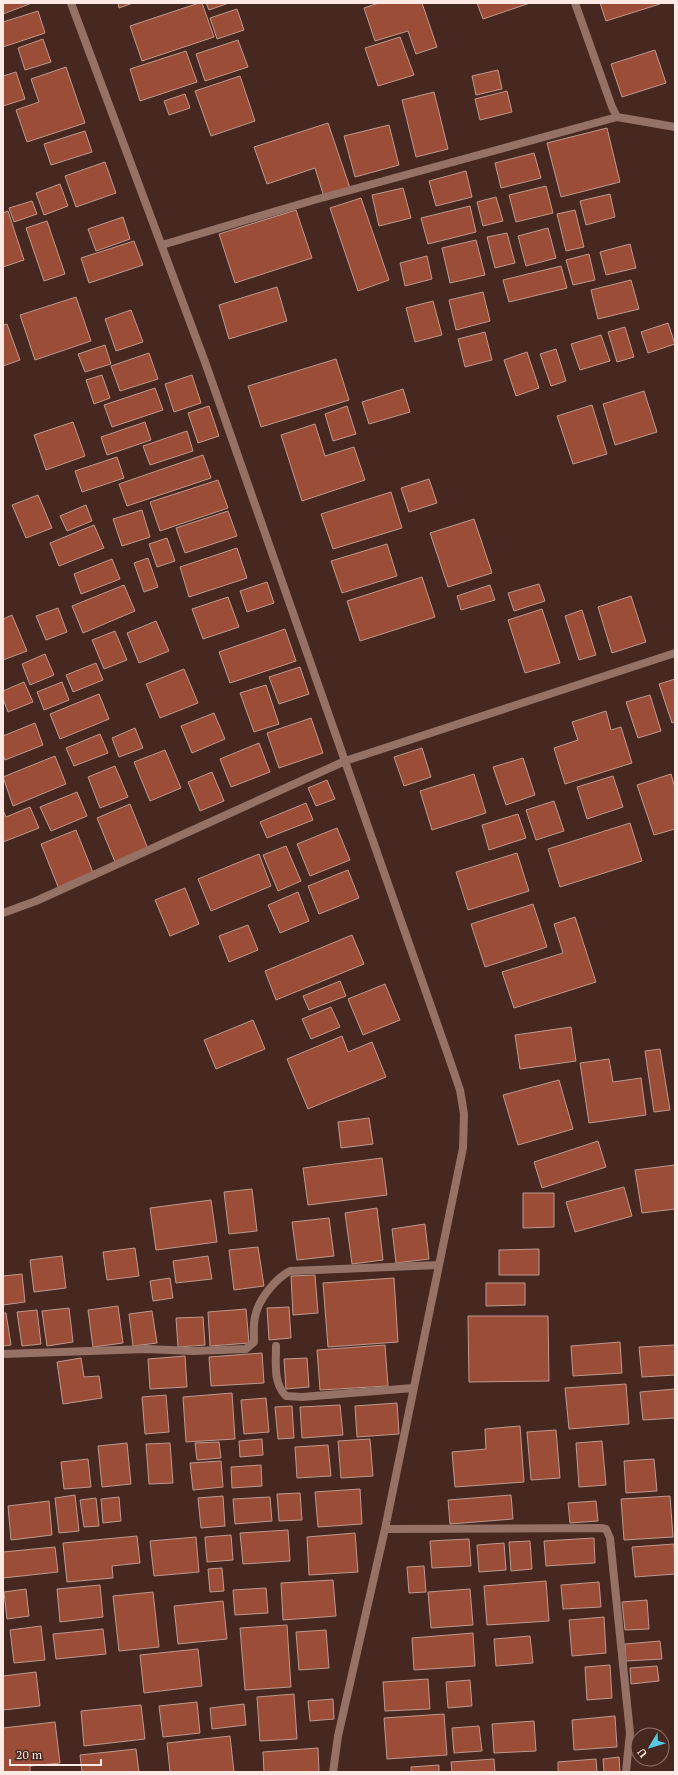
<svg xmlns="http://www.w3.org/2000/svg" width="678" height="1775" font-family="'PT Serif',serif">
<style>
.building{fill:#9b4d38;stroke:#be998e}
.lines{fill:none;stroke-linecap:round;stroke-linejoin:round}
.street{stroke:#957166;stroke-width:8}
</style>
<rect width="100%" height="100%" fill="#462820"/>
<path class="building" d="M3,3H32L3,14Z
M118,3H133L119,8Z
M199,3H202L214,37L142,61L130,26Z
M206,3H229L209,10Z
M379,3H422L437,47L416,54L408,31L375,41L364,8Z
M477,3H530L483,19Z
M600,3H659L660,4L606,21Z
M237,9L244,30L217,39L210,18Z
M38,11L45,33L3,47V22Z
M400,37L414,75L378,86L365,48Z
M43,39L51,62L25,70L18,48Z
M238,40L248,67L205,81L196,54Z
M655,50L666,83L622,97L611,64Z
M186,51L197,82L140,101L130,69Z
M66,67L85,123L27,142L16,110L39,102L31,79Z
M498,70L502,89L476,95L472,76Z
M16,72L25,99L3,106V76Z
M240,76L255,121L211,136L195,91Z
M507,91L512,112L480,120L475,99Z
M434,92L448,149L416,157L402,100Z
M185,94L190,108L169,115L164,101Z
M328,123L350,188L324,197L315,168L267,184L254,147Z
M389,125L399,165L355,177L344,136Z
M607,128L620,182L561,197L547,143Z
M85,131L92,152L51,165L44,144Z
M534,153L541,178L501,188L495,163Z
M105,162L116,193L76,207L65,176Z
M466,171L472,197L436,206L429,181Z
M60,184L68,206L44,215L36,193Z
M546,186L553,213L516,222L509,195Z
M403,188L411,218L379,226L372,195Z
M610,194L615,217L586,225L580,201Z
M496,197L503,221L483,226L477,202Z
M361,198L389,280L358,291L330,208Z
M32,201L37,214L14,222L9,208Z
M470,206L476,232L428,244L421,218Z
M296,210L312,258L235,283L219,234Z
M575,210L584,247L566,251L557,214Z
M8,211L24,260L3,267V213Z
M123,217L130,239L96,251L88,229Z
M47,221L65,274L44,281L26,228Z
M548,228L556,258L526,266L518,236Z
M507,233L515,263L495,268L487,237Z
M476,240L485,275L450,283L442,248Z
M134,241L143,265L89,283L81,258Z
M630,244L636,268L606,275L600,252Z
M589,254L595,280L573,285L566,260Z
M427,256L432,279L405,286L400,263Z
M561,266L567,288L509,302L503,280Z
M631,280L639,309L598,319L591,290Z
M277,287L287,321L229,339L219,305Z
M483,292L490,321L456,330L449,300Z
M76,297L91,341L35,360L20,315Z
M433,301L442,335L415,342L406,308Z
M131,310L143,342L116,351L105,319Z
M668,323L675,344L648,353L641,332Z
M7,324L20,360L3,366V325Z
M625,327L634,357L617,362L608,332Z
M485,332L492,360L465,367L458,339Z
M601,335L610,361L580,370L571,344Z
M105,345L111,364L85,372L78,354Z
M556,349L566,381L551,386L540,354Z
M527,352L539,388L516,396L504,360Z
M149,353L158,379L120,391L111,366Z
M336,359L349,400L261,427L248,386Z
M102,375L110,398L94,404L86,380Z
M192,375L201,403L174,412L165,384Z
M155,388L163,410L112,427L104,405Z
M403,389L410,412L369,424L362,402Z
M644,391L657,432L615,445L603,404Z
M592,405L607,454L573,464L557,416Z
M209,406L219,436L198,443L188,413Z
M347,406L356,434L333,441L325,414Z
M73,422L85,456L46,470L34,435Z
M145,422L151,440L107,455L101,437Z
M315,424L325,456L354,447L365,480L302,501L281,435Z
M187,431L193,451L150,465L143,446Z
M203,455L211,478L127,506L119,484Z
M117,457L124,478L82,492L75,471Z
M429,479L437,503L409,512L401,488Z
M218,480L228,508L160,531L150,502Z
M391,492L402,528L333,549L321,514Z
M38,495L52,528L26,538L12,505Z
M86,505L92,521L67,531L60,516Z
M142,510L150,537L122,546L113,519Z
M228,511L237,536L185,553L176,528Z
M474,519L492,573L448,587L430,533Z
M94,525L104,548L59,566L50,543Z
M167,538L175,561L157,567L149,544Z
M387,544L397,576L342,593L331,561Z
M237,548L247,578L189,597L180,567Z
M148,558L158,587L144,592L134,563Z
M112,559L120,579L81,594L74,574Z
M422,577L435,617L360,641L347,601Z
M267,582L274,603L247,612L240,591Z
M539,584L545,601L514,611L508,593Z
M124,585L135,611L83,633L72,606Z
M490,585L495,600L461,610L457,596Z
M631,596L646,642L612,653L598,607Z
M228,597L239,627L203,639L192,609Z
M58,608L67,632L46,640L36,616Z
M542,609L560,663L525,673L508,620Z
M582,610L596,655L579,660L565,616Z
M12,615L27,651L3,660V619Z
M156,621L169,651L139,663L127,633Z
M285,629L296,661L230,683L219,652Z
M115,631L127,660L104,669L92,640Z
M45,654L54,675L30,685L22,664Z
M96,663L103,680L73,692L66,675Z
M300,667L309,694L279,704L269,677Z
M184,669L198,703L160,718L146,684Z
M675,679V722L672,723L659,684Z
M24,682L33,702L8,712L3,699V691Z
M62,682L69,700L44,710L37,692Z
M266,685L279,724L254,732L240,693Z
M99,694L109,719L60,739L50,714Z
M650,695L661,731L638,738L626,702Z
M606,711L611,730L621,727L632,763L565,784L554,748L578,740L572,722Z
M214,713L225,739L192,753L181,726Z
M311,718L323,753L279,768L267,733Z
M35,723L43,745L5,760L3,755V736Z
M135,728L143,748L119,757L112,738Z
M100,734L108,753L74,766L66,748Z
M259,743L270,772L231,787L220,759Z
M422,748L431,777L404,786L394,757Z
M165,750L181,788L150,801L134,762Z
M55,756L66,784L13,806L3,777Z
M523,758L535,795L506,805L493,767Z
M115,766L128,797L100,808L88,777Z
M212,772L224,801L200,811L188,782Z
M474,774L486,813L432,830L420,791Z
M671,774L675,788V829L654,835L637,785Z
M613,776L623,807L587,819L577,787Z
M327,780L335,799L316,806L308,788Z
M77,792L87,816L51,831L40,807Z
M554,801L564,831L536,840L526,810Z
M306,803L313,820L267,838L260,822Z
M130,804L148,849L115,862L97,818Z
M30,807L39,828L3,842V810L6,817Z
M518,814L526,838L489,850L482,825Z
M630,823L642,861L560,887L548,849Z
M337,828L350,860L310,876L297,844Z
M76,830L94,875L59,889L41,844Z
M286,846L301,881L278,891L263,855Z
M517,853L529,891L468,910L456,872Z
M259,854L271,886L211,911L198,879Z
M348,870L359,898L319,914L308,886Z
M185,888L199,924L170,936L155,900Z
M298,892L309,921L280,933L268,905Z
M533,904L547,947L485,967L471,924Z
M575,917L596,982L514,1008L502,972L563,953L554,924Z
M248,925L258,950L229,962L219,936Z
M352,935L364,964L276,1000L265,971Z
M340,981L346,996L309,1010L303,996Z
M385,984L400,1020L363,1035L348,999Z
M331,1007L340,1027L311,1039L302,1019Z
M253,1020L265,1049L216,1069L204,1040Z
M571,1027L576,1061L520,1069L515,1035Z
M342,1036L348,1052L372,1042L386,1077L308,1109L287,1059Z
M660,1049L670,1110L654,1112L645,1051Z
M609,1059L613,1082L641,1078L646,1115L589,1123L580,1063Z
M559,1080L573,1129L518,1145L503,1095Z
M369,1118L373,1144L341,1148L338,1122Z
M598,1141L606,1167L542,1188L534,1162Z
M382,1158L387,1195L308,1205L303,1168Z
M675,1165V1209L642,1213L635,1170Z
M624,1187L632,1216L575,1232L566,1202Z
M252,1189L257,1231L229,1234L224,1192Z
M523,1193H554V1227L523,1228Z
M211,1200L217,1242L156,1250L150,1208Z
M377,1208L383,1260L352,1264L345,1213Z
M329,1218L334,1256L297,1260L292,1222Z
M425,1224L429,1259L396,1263L392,1229Z
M258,1247L264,1286L234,1290L229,1250Z
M135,1248L139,1276L107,1280L103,1252Z
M539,1249V1275H499V1250Z
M62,1256L66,1288L34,1292L30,1260Z
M208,1256L212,1279L176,1283L173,1261Z
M22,1274L25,1302L3,1305V1276Z
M315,1275L318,1313L293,1315L291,1276Z
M170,1278L173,1298L153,1301L150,1281Z
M394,1278L398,1342L328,1347L323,1283Z
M486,1283H525V1305L486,1306Z
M118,1306L123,1343L93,1347L88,1310Z
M289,1307L291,1338L269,1340L267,1308Z
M69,1308L73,1342L47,1346L42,1311Z
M246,1309L249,1343L210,1346L208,1312Z
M37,1310L41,1344L22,1346L17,1312Z
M152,1311L157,1343L133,1346L129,1314Z
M3,1313H6L11,1345L3,1346Z
M468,1316H548L549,1381L469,1382Z
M203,1317L205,1345L178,1347L176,1318Z
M620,1342L622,1373L573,1376L571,1346Z
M385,1345L388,1386L320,1390L317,1350Z
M675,1345V1375L642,1377L639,1347Z
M262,1353L264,1383L211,1386L209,1357Z
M185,1356L187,1387L150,1389L148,1359Z
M81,1358L84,1377L99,1376L102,1398L63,1404L57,1362Z
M307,1358L309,1387L286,1389L284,1359Z
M626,1384L629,1424L569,1429L565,1388Z
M675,1389V1418L643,1420L640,1392Z
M232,1393L235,1439L186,1442L183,1397Z
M166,1395L169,1432L145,1434L142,1397Z
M266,1398L269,1432L244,1434L241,1400Z
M397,1403L399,1434L357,1437L355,1406Z
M340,1405L343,1435L302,1438L300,1407Z
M292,1406L294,1438L278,1439L275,1407Z
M520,1426L524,1482L455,1487L452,1452L486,1449L485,1429Z
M556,1430L560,1478L531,1480L527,1432Z
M262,1439L263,1455L240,1457L239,1441Z
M370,1439L373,1476L341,1478L338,1441Z
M602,1441L606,1485L579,1487L576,1443Z
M219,1442L221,1458L197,1460L195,1443Z
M127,1443L131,1484L102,1487L98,1446Z
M170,1443L173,1483L149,1484L146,1444Z
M328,1445L331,1476L297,1478L295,1447Z
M88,1459L91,1487L64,1489L61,1462Z
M654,1459L657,1491L626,1493L624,1461Z
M221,1461L223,1487L193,1490L190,1463Z
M261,1465L262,1486L232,1488L231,1467Z
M360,1489L362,1524L318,1527L315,1492Z
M300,1493L302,1520L279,1521L277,1494Z
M75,1495L79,1531L59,1533L55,1498Z
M511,1495L513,1519L450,1524L448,1500Z
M223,1496L225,1526L201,1528L198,1498Z
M670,1496L673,1537L624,1540L621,1499Z
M119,1497L121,1521L103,1523L101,1499Z
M270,1497L272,1521L235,1524L233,1499Z
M96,1498L99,1526L84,1527L80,1500Z
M49,1501L52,1535L11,1540L8,1506Z
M596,1501L598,1521L570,1523L568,1503Z
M288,1530L290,1561L243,1564L240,1533Z
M355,1533L358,1572L309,1575L307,1537Z
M231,1535L233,1560L207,1562L205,1537Z
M137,1536L140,1563L112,1566L113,1578L67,1582L63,1543Z
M196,1537L199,1572L154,1576L150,1541Z
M594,1538L595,1563L546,1566L544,1541Z
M469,1539L471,1566L432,1568L430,1541Z
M530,1541L532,1569L511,1571L509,1542Z
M504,1543L506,1570L479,1572L477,1545Z
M674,1544L675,1574L635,1577L632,1547Z
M55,1547L58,1572L3,1578V1552Z
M424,1566L426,1592L409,1593L407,1567Z
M222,1568L224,1591L210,1592L208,1569Z
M333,1580L336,1616L283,1620L281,1583Z
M546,1581L549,1621L487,1625L484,1586Z
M599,1582L601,1607L563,1609L561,1585Z
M100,1585L103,1617L60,1622L57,1589Z
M266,1588L268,1613L235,1615L233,1590Z
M26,1589L29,1616L7,1619L4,1592Z
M470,1589L473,1625L431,1628L428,1592Z
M153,1592L159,1647L119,1651L113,1596Z
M647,1600L649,1629L625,1630L622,1602Z
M223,1601L227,1639L178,1644L174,1606Z
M604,1617L606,1653L572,1656L569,1620Z
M287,1625L291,1687L245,1690L240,1628Z
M41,1626L45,1660L14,1663L10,1630Z
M103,1629L106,1654L56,1659L53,1634Z
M326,1630L329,1668L299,1670L296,1632Z
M473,1633L475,1666L414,1670L412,1638Z
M530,1636L533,1663L496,1666L494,1639Z
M660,1641L662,1659L626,1661L625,1644Z
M198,1649L202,1686L144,1693L140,1655Z
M610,1665L612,1698L587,1700L585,1667Z
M657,1666L659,1681L631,1684L630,1668Z
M36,1672L40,1706L3,1710V1676Z
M428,1679L430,1709L385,1711L383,1682Z
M470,1680L472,1706L448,1708L446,1682Z
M294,1694L297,1739L260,1741L257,1697Z
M333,1699L334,1719L310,1721L308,1701Z
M197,1702L200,1733L163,1737L159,1706Z
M244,1704L246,1725L212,1729L210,1708Z
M141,1705L145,1739L84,1746L81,1711Z
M444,1714L447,1755L387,1759L384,1718Z
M615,1716L617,1747L574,1750L572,1720Z
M534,1721L536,1751L494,1753L492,1724Z
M55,1722L60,1763L30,1766V1772H3V1728Z
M479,1726L482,1751L454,1753L452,1728Z
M230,1736L234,1772H170L167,1743Z
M318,1748L319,1772H264L263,1752Z
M136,1749L139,1772H82L80,1755Z
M619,1757L620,1772H604L603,1759Z
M494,1759L495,1772H452L451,1762Z
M596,1759L597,1772H558V1762Z
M439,1765V1772H411V1767Z"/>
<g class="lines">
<path class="street" d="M71,3L205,362L447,1052L460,1090L464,1114L463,1148L385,1529L338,1736L333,1772
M575,3L612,107L617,117
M162,245L314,200L617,117L675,127
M3,913L36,901L345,761L675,653
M276,1346C276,1363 273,1383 286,1396L302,1397L413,1388
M3,1354L147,1349L193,1351L246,1349L254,1342C254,1334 253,1325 255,1317C258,1300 275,1279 290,1271L439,1265
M385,1529L601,1528L606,1529L610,1538L630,1733L626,1772"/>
</g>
<rect width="678" height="1775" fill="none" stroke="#fee9e4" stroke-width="8"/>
<g transform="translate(650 1747) rotate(232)"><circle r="19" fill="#462820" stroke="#90756e"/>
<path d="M0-3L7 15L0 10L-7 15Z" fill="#58c9e4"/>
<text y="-6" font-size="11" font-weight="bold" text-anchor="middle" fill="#fee9e4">U</text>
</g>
<path d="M10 1759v6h91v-6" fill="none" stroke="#fee9e4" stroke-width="2"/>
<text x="16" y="1759" font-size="12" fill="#fee9e4" stroke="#462820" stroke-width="3" paint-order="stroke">20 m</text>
</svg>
